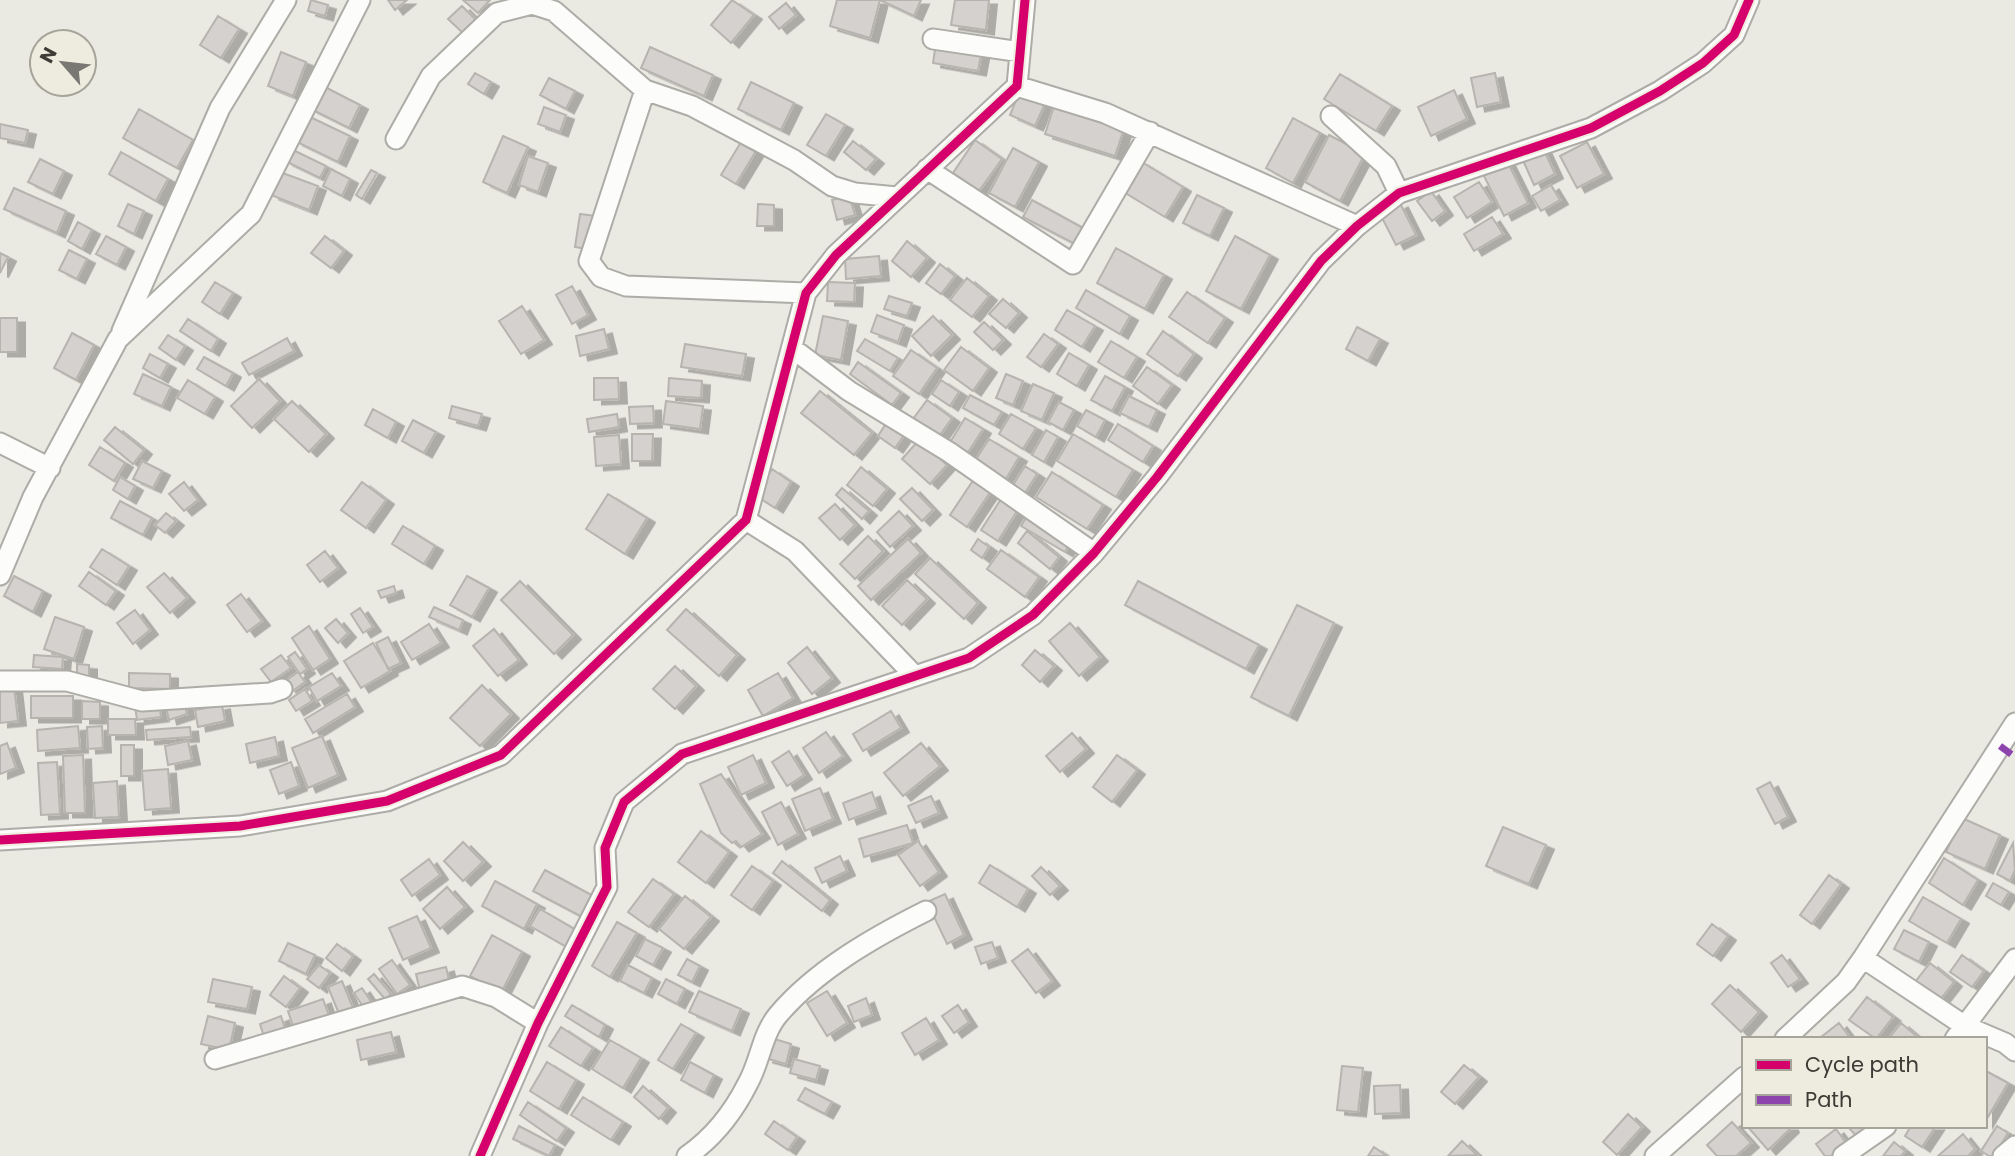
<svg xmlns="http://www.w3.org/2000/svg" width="2015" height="1156" font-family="Poppins,sans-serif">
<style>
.building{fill:#d4d1ce;stroke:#b7b4b0;stroke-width:2;filter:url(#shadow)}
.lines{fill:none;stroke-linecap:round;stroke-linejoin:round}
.street-casing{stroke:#adaca7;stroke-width:23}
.street{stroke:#fcfcfb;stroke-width:19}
.quiet{stroke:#8e44ad;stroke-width:7;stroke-dasharray:14 7;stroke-linecap:butt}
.cycleway-casing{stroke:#eeecde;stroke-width:13}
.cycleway{stroke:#d6006c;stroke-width:9}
</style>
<defs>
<filter id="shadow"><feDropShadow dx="8" dy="4.5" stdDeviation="0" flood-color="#0004"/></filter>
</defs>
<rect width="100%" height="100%" fill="#eae9e2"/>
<path class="building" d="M311,0L328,5L325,16L308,11Z
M388,0H407L395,10Z
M463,0H490L478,13Z
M732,0L754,15L731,43L711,25Z
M837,0H880L870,38L830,26Z
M880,0H921L914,16Z
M955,0H989L986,30L951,25Z
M786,3L796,15L779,29L769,17Z
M462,6L477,21L464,34L448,19Z
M218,16L239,29L221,58L200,45Z
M936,43L982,50L978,71L933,63Z
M650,47L713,75L704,96L641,68Z
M281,52L306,62L293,96L268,86Z
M475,73L491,82L484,94L468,84Z
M1495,73L1501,102L1477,107L1471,78Z
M1340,74L1392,106L1376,131L1324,99Z
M549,78L575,91L566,109L540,95Z
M751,82L794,103L781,130L738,109Z
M321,85L360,105L349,128L309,108Z
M1021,88L1047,99L1035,126L1010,115Z
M1454,90L1467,119L1431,136L1418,107Z
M1054,106L1124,129L1115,156L1045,134Z
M544,107L566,115L560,132L538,124Z
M139,109L193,140L177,168L123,138Z
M826,114L845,125L826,156L807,145Z
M308,116L350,136L338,162L295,141Z
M1293,118L1320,133L1293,183L1266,168Z
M0,124L28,130L25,143L0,138Z
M1329,135L1365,154L1340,201L1305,182Z
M503,136L528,147L507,193L483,182Z
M975,140L1002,159L979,191L953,173Z
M853,141L876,159L866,170L844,152Z
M741,142L756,151L736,184L721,175Z
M1587,142L1604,174L1577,188L1560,156Z
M1013,148L1039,162L1015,207L989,193Z
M1543,148L1555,174L1534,185L1522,158Z
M291,149L326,166L320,178L285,161Z
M121,152L168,179L156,201L109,174Z
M528,156L548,163L538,192L519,185Z
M40,159L64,171L53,194L28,182Z
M1140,161L1183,187L1165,217L1122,191Z
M1507,161L1528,203L1504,216L1483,174Z
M331,169L350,179L342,196L323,186Z
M371,170L377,173L362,199L356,195Z
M280,172L318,186L309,210L271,195Z
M1479,182L1492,202L1467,218L1454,197Z
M1551,185L1560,200L1541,211L1532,196Z
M14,188L66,211L57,233L4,209Z
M1431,191L1445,211L1432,221L1417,201Z
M849,195L855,215L837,220L832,200Z
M1197,195L1224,208L1210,236L1183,223Z
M1032,200L1083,228L1075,244L1023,217Z
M1400,203L1416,235L1396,245L1380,214Z
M128,204L144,211L134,234L118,226Z
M758,204L774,205V226H757Z
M580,214L597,216L592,250L575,247Z
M1492,217L1503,234L1474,251L1464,234Z
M78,222L92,230L82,249L68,241Z
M106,236L126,247L117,265L96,254Z
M325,236L344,251L331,268L311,253Z
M1235,236L1270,255L1241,309L1206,291Z
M907,241L927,258L911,277L892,261Z
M1116,248L1164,275L1145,309L1097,283Z
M69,250L87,259L77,279L59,270Z
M0,253L8,257L0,273Z
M879,256L881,276L846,279L845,259Z
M940,264L955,276L941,294L926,283Z
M967,278L989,296L972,317L950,300Z
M215,282L233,293L220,314L202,302Z
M828,282L855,283L854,302L827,301Z
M572,286L588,315L572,324L556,295Z
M1086,290L1130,316L1120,334L1076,308Z
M1187,292L1225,318L1208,343L1169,317Z
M889,296L912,303L907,316L884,309Z
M1003,299L1019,313L1006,328L989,314Z
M522,306L544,340L521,354L499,321Z
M1067,310L1095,326L1082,347L1055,330Z
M877,315L904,325L898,342L871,332Z
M823,316L848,321L841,360L815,355Z
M933,316L952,335L931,356L912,336Z
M0,318H17V352H0Z
M188,319L218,339L211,351L180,331Z
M984,322L1003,340L993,350L974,332Z
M1357,327L1380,339L1368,361L1346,349Z
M604,329L609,349L580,356L576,336Z
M1163,331L1194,354L1178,376L1147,354Z
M72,333L94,345L76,380L54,368Z
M1044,334L1058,344L1041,367L1027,357Z
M168,335L185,346L176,360L159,348Z
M287,338L294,351L249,375L242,363Z
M865,339L898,358L890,371L857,351Z
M1111,341L1137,357L1124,378L1098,362Z
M685,344L746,354L742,376L681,367Z
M961,347L989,368L973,391L944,370Z
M911,350L937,368L919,394L893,376Z
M1069,353L1089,365L1077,386L1057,374Z
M150,354L168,364L160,378L143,368Z
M204,357L233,373L226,386L197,369Z
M858,362L901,393L892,405L850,374Z
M1147,367L1172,385L1158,404L1133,386Z
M143,374L171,387L162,406L134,394Z
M1006,374L1023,381L1013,405L996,398Z
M1105,376L1125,387L1112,411L1091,400Z
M594,378H618L619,399L594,400Z
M669,378L702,381L701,398L668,396Z
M259,379L280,401L252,428L231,406Z
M188,380L215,397L205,414L177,398Z
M941,380L959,392L950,406L932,394Z
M1033,384L1054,393L1042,420L1021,411Z
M820,391L872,433L854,455L801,413Z
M970,395L1002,412L994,425L963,408Z
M1129,396L1157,410L1149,427L1120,413Z
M927,400L952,418L938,438L913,419Z
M292,401L326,434L309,452L274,419Z
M666,401L703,406L700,429L663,424Z
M1059,402L1074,410L1063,430L1048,422Z
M452,406L482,414L478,426L449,418Z
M653,406L654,423L630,424L629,407Z
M373,409L396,422L388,438L365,425Z
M1086,410L1105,420L1096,437L1077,426Z
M617,414L619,427L589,432L587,419Z
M1011,414L1036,428L1023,449L999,434Z
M965,418L983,429L967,454L949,444Z
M413,420L436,432L424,453L402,441Z
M887,422L905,434L895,448L878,436Z
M1118,424L1153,446L1143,462L1108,440Z
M115,427L144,450L133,464L104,440Z
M1046,430L1058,437L1044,462L1032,455Z
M632,434H653L652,461H632Z
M1073,434L1133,470L1116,497L1057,461Z
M619,435L621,464L596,466L594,437Z
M989,439L1019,457L1006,479L975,461Z
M919,440L947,465L930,484L902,459Z
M100,447L125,463L114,481L89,465Z
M142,461L162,471L153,488L133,479Z
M1025,466L1037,474L1025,493L1013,485Z
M861,467L887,489L873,506L847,485Z
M772,469L791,482L775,508L755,495Z
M1052,472L1103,505L1087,529L1036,497Z
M120,477L135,486L128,499L113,490Z
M974,479L991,491L967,527L950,515Z
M184,482L198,500L184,511L169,494Z
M362,482L386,500L366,528L341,510Z
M842,488L869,511L862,519L836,495Z
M912,488L933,510L922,521L900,499Z
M608,494L647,518L625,554L586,529Z
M1003,496L1019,508L998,541L981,530Z
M120,501L152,518L143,535L111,518Z
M835,504L855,525L840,540L819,518Z
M899,511L913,526L890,547L877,532Z
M166,513L176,521L165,533L155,525Z
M1029,513L1072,540L1065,552L1021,526Z
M403,526L435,546L424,564L392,544Z
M1027,531L1059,557L1050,569L1018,543Z
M868,536L883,551L855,579L840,564Z
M908,539L921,553L871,600L858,586Z
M978,539L989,547L982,558L971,550Z
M102,549L129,566L117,585L90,567Z
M1001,550L1039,577L1025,597L987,569Z
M325,551L338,568L320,582L307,565Z
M930,558L978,603L964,619L915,574Z
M89,572L116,591L106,605L79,586Z
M164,573L187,598L170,613L147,587Z
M14,576L43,591L33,612L4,596Z
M467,576L489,588L472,617L450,605Z
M907,580L927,599L902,625L882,606Z
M520,581L573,635L554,654L501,600Z
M1138,581L1259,645L1246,669L1125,605Z
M394,586L396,593L381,598L378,591Z
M241,594L262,621L247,632L227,605Z
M1297,605L1334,623L1289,716L1251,697Z
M434,607L463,620L459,630L429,617Z
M360,608L373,627L363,633L351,614Z
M686,609L737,655L719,676L667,630Z
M135,610L150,630L133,644L117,623Z
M55,617L84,627L74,659L44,649Z
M336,619L348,633L338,643L325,628Z
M1070,623L1100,657L1079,676L1049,641Z
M429,624L441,643L412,660L401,642Z
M309,626L330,659L313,670L292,638Z
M494,629L519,660L498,676L473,646Z
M388,637L401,663L388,669L376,643Z
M373,643L390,671L361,688L344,661Z
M807,647L832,678L812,694L788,663Z
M1035,650L1054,666L1040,682L1022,665Z
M295,652L307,669L300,674L288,657Z
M34,655L63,657L62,669L33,667Z
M281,655L291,668L271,682L261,669Z
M77,664L89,665V677H77Z
M675,666L696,686L675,709L653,689Z
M298,672L305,682L291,692L284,682Z
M129,673L170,674V689L129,688Z
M332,673L341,686L317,701L309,687Z
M778,673L793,698L763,716L748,690Z
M482,685L511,714L480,746L450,718Z
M14,686L18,721L0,723V688Z
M305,689L312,701L296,711L289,700Z
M347,694L355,707L313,733L305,719Z
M31,696H73V718H31Z
M82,701L100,702V719H82Z
M159,702L161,717L137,720L135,706Z
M184,702L187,714L169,720L166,707Z
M222,705L225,721L198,727L195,710Z
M891,711L901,728L863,751L853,734Z
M108,719H135L136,735H108Z
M78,726L80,748L38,751L37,730Z
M102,726L103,748L88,749L87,727Z
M190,727L191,737L147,740L146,730Z
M826,732L843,756L819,773L803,748Z
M1072,733L1086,749L1060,772L1046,756Z
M322,736L338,775L308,788L292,748Z
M275,737L279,756L250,763L246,744Z
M188,741L192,760L168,765L165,746Z
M7,743L16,768L0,774V746Z
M921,743L940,766L903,796L884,773Z
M121,745H134V776H121Z
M789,751L804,775L787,786L772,762Z
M83,755L85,813H65L63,756Z
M753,755L766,783L741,795L728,767Z
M1117,755L1137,770L1112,802L1093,787Z
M57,762L60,814L41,815L38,763Z
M291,762L299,786L279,794L270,770Z
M168,769L171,808L145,810L142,771Z
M721,774L762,834L741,847L736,841L732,843L721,833L700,784Z
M117,781L119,817L95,818L93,783Z
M1770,782L1788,817L1775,824L1757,789Z
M820,788L833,819L805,831L792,799Z
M872,792L878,809L849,820L843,803Z
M931,796L939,813L916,823L908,806Z
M781,802L798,834L778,845L762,812Z
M1962,818L2000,835L1985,869L1946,852Z
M907,825L913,843L864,857L859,839Z
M1503,827L1546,845L1529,884L1486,866Z
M701,831L729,852L706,883L678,862Z
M918,841L939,872L920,886L898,855Z
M463,842L483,862L463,881L444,861Z
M2013,843L2015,870L2010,881L1997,874Z
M840,856L847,871L822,883L815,868Z
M1944,858L1978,880L1963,905L1929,883Z
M429,859L440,875L412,896L401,880Z
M782,861L830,900L822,911L773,873Z
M990,865L1028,889L1017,907L979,883Z
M752,866L773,881L752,910L731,895Z
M1041,867L1060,886L1050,895L1032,876Z
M545,870L595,897L584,918L533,891Z
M1829,875L1841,884L1812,924L1800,915Z
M653,879L674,894L649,927L628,912Z
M495,881L537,904L524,929L482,906Z
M1993,883L2009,892L2001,905L1986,896Z
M447,887L465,907L440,929L423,909Z
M945,894L964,935L947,944L927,902Z
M685,896L711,917L684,949L659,929Z
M1923,897L1961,919L1947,943L1909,921Z
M540,909L581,933L572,950L530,926Z
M417,916L431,948L403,960L389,928Z
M617,922L637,933L610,977L592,966Z
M1712,924L1728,936L1713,956L1697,944Z
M1904,930L1929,942L1919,962L1894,949Z
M492,935L522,952L501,993L470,976Z
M645,939L663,948L653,965L636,956Z
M992,942L998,958L981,964L975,947Z
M288,943L315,955L306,974L279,961Z
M337,944L353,956L342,971L326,958Z
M1028,949L1052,981L1036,993L1012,961Z
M1782,955L1800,979L1788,987L1771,963Z
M1962,955L1984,971L1972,987L1950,972Z
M687,959L700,966L692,982L678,975Z
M392,960L410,985L397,994L379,969Z
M1930,963L1954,982L1939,1001L1915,982Z
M319,965L330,973L319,988L307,979Z
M628,965L652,978L644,993L620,981Z
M446,967L450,984L420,991L416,974Z
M374,974L391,994L385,999L368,979Z
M284,976L300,988L286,1007L270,995Z
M213,979L252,987L247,1009L208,1002Z
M666,979L685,989L677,1004L658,994Z
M342,981L353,1008L339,1014L328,987Z
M1730,985L1759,1012L1741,1032L1712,1004Z
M362,988L376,1009L368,1014L354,993Z
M699,991L741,1009L732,1031L689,1012Z
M827,991L847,1023L827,1036L807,1003Z
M1867,997L1893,1017L1876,1039L1849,1020Z
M866,998L872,1015L854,1022L848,1006Z
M323,999L329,1016L294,1029L288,1011Z
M572,1005L605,1025L599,1037L565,1016Z
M958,1005L969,1022L954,1033L942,1016Z
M208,1016L235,1023L229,1050L201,1044Z
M281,1016L286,1032L265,1040L260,1024Z
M926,1018L939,1040L915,1055L902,1033Z
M1839,1023L1851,1039H1822L1821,1037Z
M1901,1023L1920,1039H1888Z
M681,1024L696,1033L673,1069L658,1060Z
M561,1027L593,1048L581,1066L549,1046Z
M391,1032L396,1052L361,1060L357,1040Z
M771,1038L791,1044L786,1064L765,1058Z
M610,1040L641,1058L623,1088L592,1069Z
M794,1059L820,1066L816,1080L790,1073Z
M547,1062L576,1080L559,1109L530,1091Z
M690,1062L714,1075L705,1093L681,1080Z
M1464,1065L1479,1077L1455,1104L1441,1092Z
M1342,1066L1363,1068L1358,1112L1337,1110Z
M1988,1072L2008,1083L1985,1122V1076Z
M1400,1085L1401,1113L1375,1114L1374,1086Z
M643,1086L668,1108L659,1119L634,1097Z
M805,1088L832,1102L825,1114L798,1100Z
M583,1097L623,1122L611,1140L571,1115Z
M528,1102L566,1128L557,1141L520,1115Z
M1628,1114L1642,1127L1617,1155L1603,1142Z
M774,1121L797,1137L788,1150L765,1134Z
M1732,1122L1751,1143L1736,1156H1717L1707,1145Z
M519,1126L555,1145L549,1156L513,1139Z
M1747,1126H1790L1791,1128L1768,1150Z
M1847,1126H1877L1861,1141Z
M1911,1126H1936L1922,1147L1905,1136Z
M1997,1126L2008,1133L1994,1156H1989L1981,1151Z
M1836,1129L1850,1148L1839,1156H1825L1816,1144Z
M1963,1134L1975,1149L1968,1156H1938Z
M1462,1141L1477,1155L1448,1156Z
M1894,1142L1905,1151L1901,1156H1883Z
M1374,1147L1387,1156H1368Z"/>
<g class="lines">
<g class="street-casing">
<path id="street" d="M933,39L1020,52
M1017,86L1105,113L1357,226
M645,90L692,106L794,160L832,186L855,193L897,197
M1331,116L1386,166L1399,193
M396,139L431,76L497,13L532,4L554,11L645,90L589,261L601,277L626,286L806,293
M927,169L1073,264L1150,132
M122,331L220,108L286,0
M792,348L849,391L949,452L1094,553
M0,443L50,468
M746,520L795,551L914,675
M0,575L33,497L118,339L251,214L360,0
M0,681H67L142,701L270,693L282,689
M0,840L240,826L387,801L501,755L746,520L806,293L836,255L1017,86L1025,0
M1863,958L1965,1026L2005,1043L2015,1051
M1785,1039L1846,982L1863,958L2015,723
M1955,1039L2015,959
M215,1059L462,986L496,997L538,1023
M480,1156L538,1023L607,887L605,848L624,802L682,754L969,658L1033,615L1094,553L1157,477L1321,261L1357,226L1399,193L1591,128L1660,91L1703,63L1734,35L1749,0
M687,1156C713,1138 734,1111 748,1083C760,1062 762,1034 778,1015C816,970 874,937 926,911
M1655,1156L1744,1077
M1843,1156L1886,1126
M2003,1156L2015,1146"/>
</g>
<use href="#street" class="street"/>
<path class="quiet" d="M2000,746L2015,757"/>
<g class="cycleway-casing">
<path id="cycleway" d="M0,840L240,826L387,801L501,755L746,520L806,293L836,255L1017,86L1025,0
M480,1156L538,1023L607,887L605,848L624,802L682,754L969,658L1033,615L1094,553L1157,477L1321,261L1357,226L1399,193L1591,128L1660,91L1703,63L1734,35L1749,0"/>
</g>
<use href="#cycleway" class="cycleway"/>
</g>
<rect x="1742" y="1037" width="245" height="91" fill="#eeecde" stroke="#a7a59b" stroke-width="2"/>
<rect x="1756" y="1060" width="35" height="10" fill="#d6006c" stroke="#a7a59b" stroke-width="2"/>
<text x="1805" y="1072" font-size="21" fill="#3c3b36">Cycle path</text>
<rect x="1756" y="1095" width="35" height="10" fill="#8e44ad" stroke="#a7a59b" stroke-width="2"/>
<text x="1805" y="1107" font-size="21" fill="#3c3b36">Path</text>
<g transform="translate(63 63) rotate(298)"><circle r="33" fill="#eeecde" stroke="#a7a59b" stroke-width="2"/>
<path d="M0-5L12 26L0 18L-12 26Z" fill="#797872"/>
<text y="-10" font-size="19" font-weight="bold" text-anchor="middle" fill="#3c3b36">N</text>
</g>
</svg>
